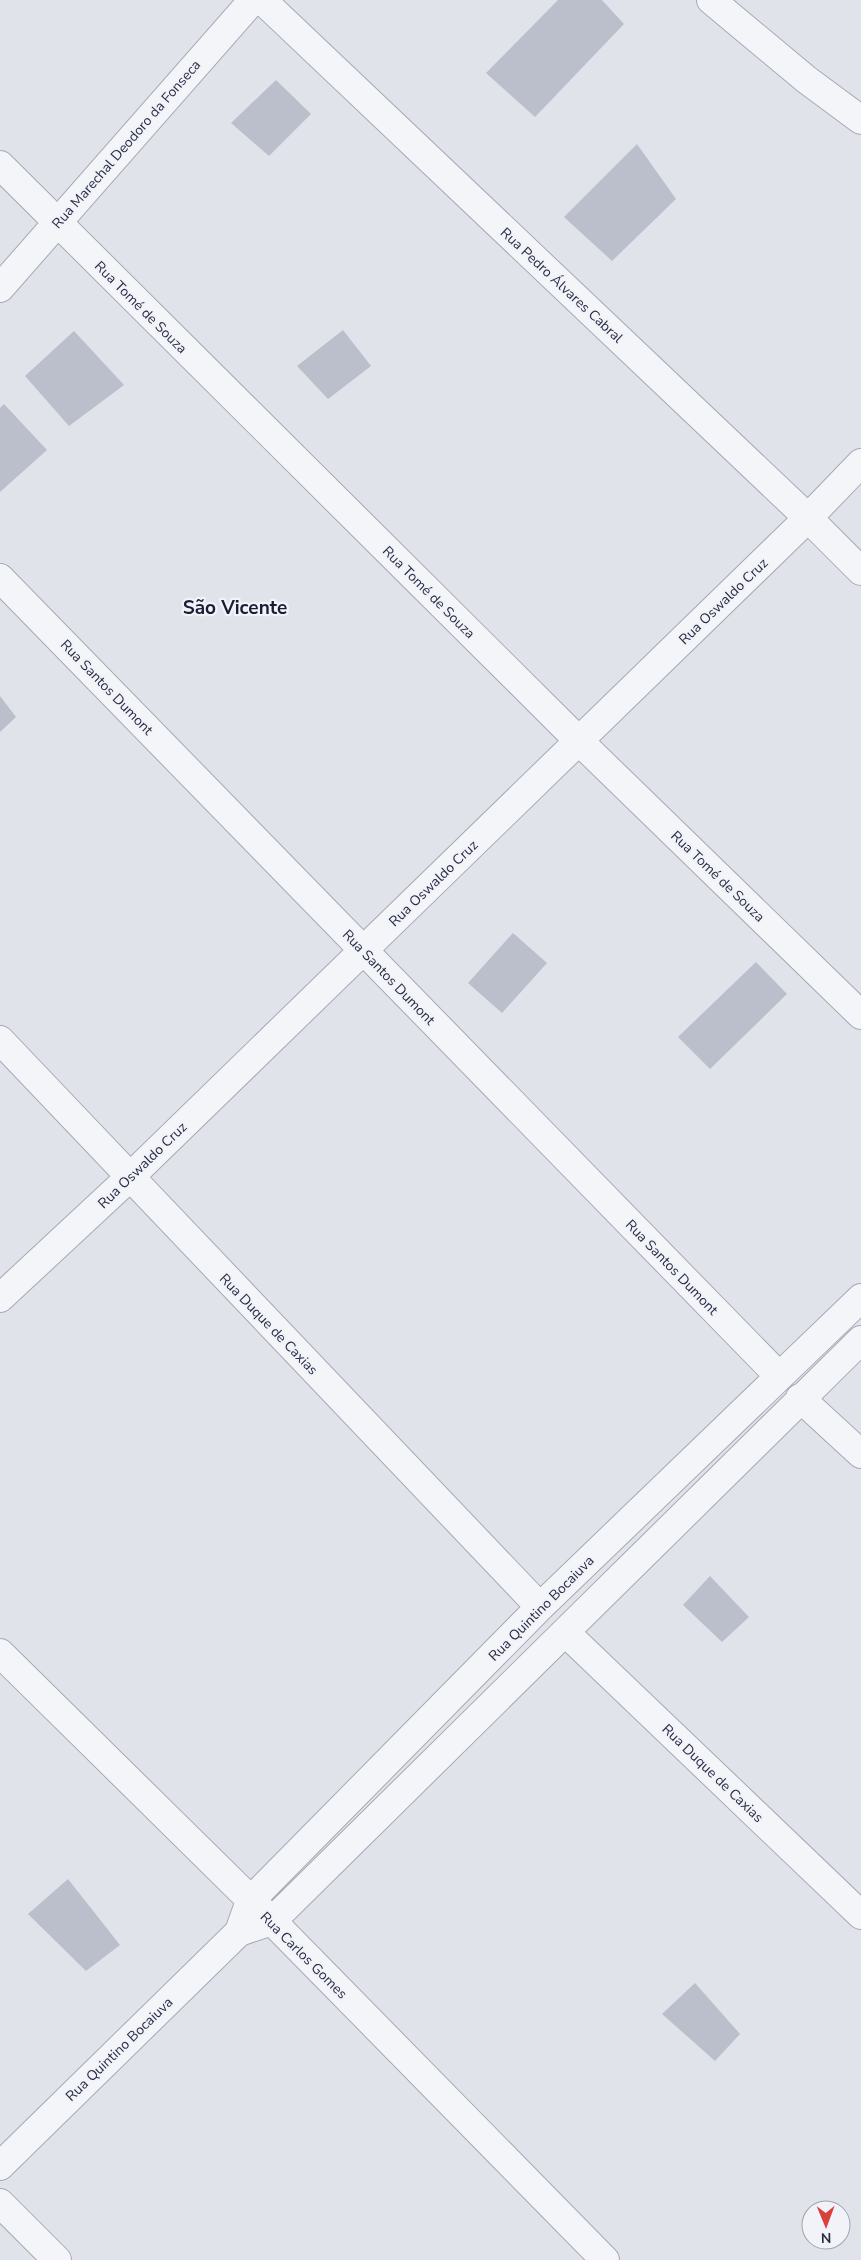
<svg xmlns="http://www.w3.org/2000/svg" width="861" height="2260" font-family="'Nunito Sans',sans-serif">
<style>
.building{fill:#bbbecb}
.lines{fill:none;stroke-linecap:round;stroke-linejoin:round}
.minor-casing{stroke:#a6a9b6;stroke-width:30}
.minor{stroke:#f4f5f9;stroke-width:28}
.labels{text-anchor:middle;stroke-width:4.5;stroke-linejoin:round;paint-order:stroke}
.street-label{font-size:14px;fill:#282d44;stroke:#f1f3f8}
.district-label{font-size:19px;font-weight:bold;fill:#1a1e35;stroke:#f1f3f8}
</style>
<rect width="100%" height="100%" fill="#e1e3eb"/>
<path class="building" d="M558,0H602L624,24L535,117L486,73Z
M276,80L311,114L269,156L231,123Z
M637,144L676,199L612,261L564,217Z
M343,330L371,366L328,399L297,366Z
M74,331L124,385L69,426L25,376Z
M4,404L47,450L0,492V408Z
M0,696L16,717L0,732Z
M513,933L547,963L502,1013L468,983Z
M756,962L787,994L710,1069L678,1037Z
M710,1576L749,1617L722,1642L683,1605Z
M68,1879L120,1945L86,1971L28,1914Z
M695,1983L740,2034L715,2061L662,2014Z"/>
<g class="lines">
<g class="minor-casing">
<path id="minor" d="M262,0L808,518L861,571
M711,0L807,80L861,120
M0,165L579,741L861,1015
M0,288L253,0
M0,578L779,1376
M0,1040L540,1607
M0,1298L129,1178L808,518L861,463
M800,1398L861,1454
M565,1632L861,1915
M0,1653L272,1921L605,2260
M239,1932L272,1921L861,1340
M0,2166L239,1932L250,1901L540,1607L861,1298
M0,2203L57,2260"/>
</g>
<use href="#minor" class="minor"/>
</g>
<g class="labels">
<g class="street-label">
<text transform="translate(126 144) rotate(-49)" y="5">Rua Marechal Deodoro da Fonseca</text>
<text transform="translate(562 285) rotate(43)" y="5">Rua Pedro Álvares Cabral</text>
<text transform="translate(141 307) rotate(45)" y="5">Rua Tomé de Souza</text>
<text transform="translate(429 592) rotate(45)" y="5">Rua Tomé de Souza</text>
<text transform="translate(723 601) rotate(-44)" y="5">Rua Oswaldo Cruz</text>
<text transform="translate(107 687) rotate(46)" y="5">Rua Santos Dumont</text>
<text transform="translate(718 876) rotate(44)" y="5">Rua Tomé de Souza</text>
<text transform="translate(433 883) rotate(-44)" y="5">Rua Oswaldo Cruz</text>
<text transform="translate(389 977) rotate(46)" y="5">Rua Santos Dumont</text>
<text transform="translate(142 1165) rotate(-44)" y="5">Rua Oswaldo Cruz</text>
<text transform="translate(672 1267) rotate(46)" y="5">Rua Santos Dumont</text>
<text transform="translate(269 1324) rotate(46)" y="5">Rua Duque de Caxias</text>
<text transform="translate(541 1608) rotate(-45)" y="5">Rua Quintino Bocaiuva</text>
<text transform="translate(713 1773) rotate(44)" y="5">Rua Duque de Caxias</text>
<text transform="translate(304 1955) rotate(45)" y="5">Rua Carlos Gomes</text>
<text transform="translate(119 2049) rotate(-44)" y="5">Rua Quintino Bocaiuva</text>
</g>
<g class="district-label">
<text x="235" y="614">São Vicente</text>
</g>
</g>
<g transform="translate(826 2225) rotate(179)"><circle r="24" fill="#f1f3f8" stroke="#a1a4b0"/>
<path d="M0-4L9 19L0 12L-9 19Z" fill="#d9403c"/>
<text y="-8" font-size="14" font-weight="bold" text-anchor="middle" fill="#282d44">N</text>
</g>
</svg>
